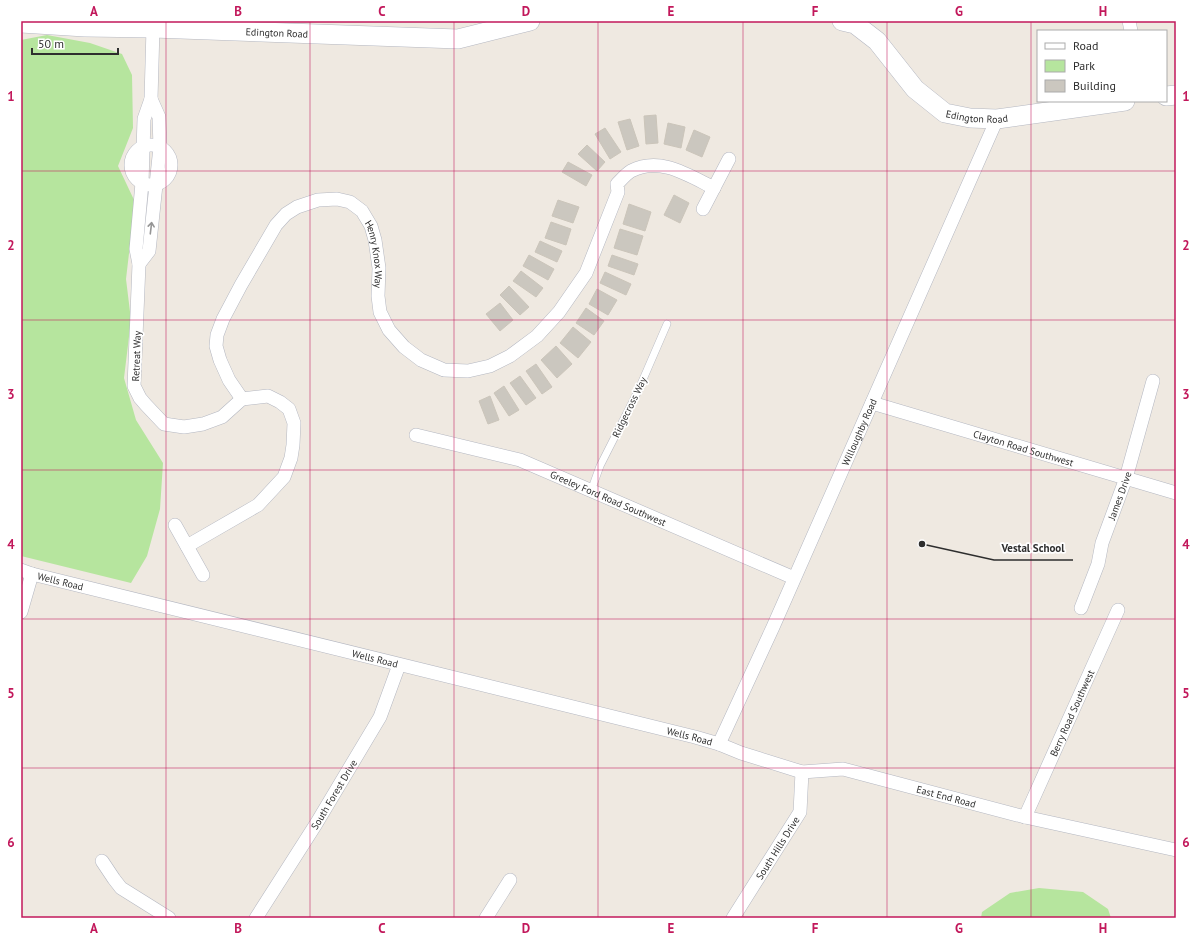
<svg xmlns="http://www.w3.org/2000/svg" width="1197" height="939" font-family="'PT Sans',sans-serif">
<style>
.green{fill:#b6e59e}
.building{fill:#cbc7bf;stroke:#cbc5ba}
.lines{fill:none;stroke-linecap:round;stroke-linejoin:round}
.lane-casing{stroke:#b4b7c1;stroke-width:8}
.street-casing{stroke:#b4b7c1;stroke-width:14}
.secondary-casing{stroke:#b4b7c1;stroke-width:20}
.lane{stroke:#fff;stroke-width:7}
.street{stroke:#fff;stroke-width:13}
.secondary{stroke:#fff;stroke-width:19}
.oneway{stroke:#969696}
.grid{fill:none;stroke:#c2185b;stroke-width:1;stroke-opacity:0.55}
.labels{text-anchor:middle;stroke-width:3.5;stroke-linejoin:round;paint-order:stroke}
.street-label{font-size:10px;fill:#2e2e2e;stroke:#fff}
.leader{fill:none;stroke:#2e2e2e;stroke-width:1.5}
.callout-dot{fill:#2e2e2e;stroke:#fff;stroke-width:1.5}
.callout-label{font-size:11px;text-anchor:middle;font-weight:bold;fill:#2e2e2e;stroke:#fff;stroke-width:3.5;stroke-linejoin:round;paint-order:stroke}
.neatline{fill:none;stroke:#c2185b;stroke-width:1.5}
.grid-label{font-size:13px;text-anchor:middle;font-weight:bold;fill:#c2185b}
</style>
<rect width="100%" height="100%" fill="#efe9e1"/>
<path class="green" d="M47,35L90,43L122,54L132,75L133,128L118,166L135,202L126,279L131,320L124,378L136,420L163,463L160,509L147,556L131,583L21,556V40Z
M1039,888L1083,892L1108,909L1111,918H981L982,912L1010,893Z"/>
<path class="building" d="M656,115L658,143L646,144L644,116Z
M630,119L639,146L627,150L618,122Z
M668,123L685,127L681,148L664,144Z
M605,128L621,152L610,159L595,134Z
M694,130L710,137L702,157L686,150Z
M587,145L605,162L597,171L578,154Z
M568,162L592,175L586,186L562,172Z
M674,195L689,203L680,223L664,215Z
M558,200L579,207L573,223L552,216Z
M629,204L651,212L645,231L623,224Z
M551,222L571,229L566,245L545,238Z
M620,229L643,236L637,255L614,248Z
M540,241L562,251L557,262L535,252Z
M529,255L554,269L548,280L523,266Z
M612,255L638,264L634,275L608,266Z
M521,271L543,288L536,297L513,281Z
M605,272L631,284L626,295L600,283Z
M509,286L529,307L520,315L500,295Z
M597,289L617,300L608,315L589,304Z
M500,303L513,320L500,331L486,314Z
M586,308L604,321L594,335L576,323Z
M573,327L591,342L578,358L560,343Z
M556,346L572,364L557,378L541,360Z
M536,364L552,387L542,394L526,371Z
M520,376L536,398L526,405L510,383Z
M504,386L519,410L509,416L494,393Z
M490,396L499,420L488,424L479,401Z"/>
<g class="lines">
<g class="lane-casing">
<path id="lane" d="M591,491L600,466L638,391L667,324"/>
</g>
<g class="street-casing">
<g id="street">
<path d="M1129,21L1131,31"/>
<path d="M153,28L151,99L144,119L142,183L136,249L139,264L134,386L140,398L146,405L164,424L184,427L203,424L222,417L242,399"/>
<circle cx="151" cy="165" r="20"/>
<path d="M703,209L729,159"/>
<path d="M139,264L149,251L160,147L159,117L151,99"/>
<path id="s1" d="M242,399L229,380L220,360L216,346L217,335L223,319L241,285L276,225L286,214L297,207L318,200L337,199L350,202L362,211L371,226L375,240L379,268L378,296L380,312L389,330L404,347L421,360L444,370L468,371L490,366L510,356L537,336L559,312L586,273L618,192L617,184C621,180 626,174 631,171C660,156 688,175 714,188"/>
<path id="s2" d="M872,403L1176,493"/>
<path id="s3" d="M416,435L520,460L794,578"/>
<path d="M175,525L203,575"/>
<path d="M187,546L258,505L284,477L291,458L293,445L294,423L289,409L280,402L268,396L242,399"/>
<path id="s4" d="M21,570L32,574L695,737L719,744L741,753L802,772L843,769L1025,817L1176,850"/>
<path id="s5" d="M1081,608L1098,564L1102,543L1126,478L1153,381"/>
<path d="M21,612L32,574"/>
<path id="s6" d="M719,744L773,627L997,119"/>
<path id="s7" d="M1025,817L1118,610"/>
<path d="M102,861L114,879L121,888L169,918"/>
<path id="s8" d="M256,918L316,824L380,717L399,665"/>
<path d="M486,918L510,880"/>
<path id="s9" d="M733,918L800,812L802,772"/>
</g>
</g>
<g class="secondary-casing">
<g id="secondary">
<path id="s10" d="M842,21L855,24L877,41L915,89L945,113L970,118L997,119L1125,101"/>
<path id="s11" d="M21,23L85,27L153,28L458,39L530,21"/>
<path d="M1166,96L1176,95"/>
</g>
</g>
<use href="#lane" class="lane"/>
<use href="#street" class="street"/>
<use href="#secondary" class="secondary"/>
</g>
<defs><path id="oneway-shaft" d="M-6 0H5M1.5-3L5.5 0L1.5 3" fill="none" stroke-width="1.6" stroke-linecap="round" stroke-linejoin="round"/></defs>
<use class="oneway" href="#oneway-shaft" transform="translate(151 228) rotate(-83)"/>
<path class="grid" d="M166,21V918M310,21V918M454,21V918M598,21V918M743,21V918M887,21V918M1031,21V918M21,171H1176M21,320H1176M21,470H1176M21,619H1176M21,768H1176"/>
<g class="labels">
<g class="street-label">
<text dy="4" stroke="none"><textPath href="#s11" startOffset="256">Edington Road</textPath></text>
<text dy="4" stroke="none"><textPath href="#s10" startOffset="173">Edington Road</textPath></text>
<text dy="4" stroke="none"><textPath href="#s1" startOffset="339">Henry Knox Way</textPath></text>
<text transform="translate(136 356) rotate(-88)" y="4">Retreat Way</text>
<text transform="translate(629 407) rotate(-64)" y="4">Ridgecross Way</text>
<text dy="4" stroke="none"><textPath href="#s6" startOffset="342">Willoughby Road</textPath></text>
<text dy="4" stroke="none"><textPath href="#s2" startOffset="158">Clayton Road Southwest</textPath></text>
<text dy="4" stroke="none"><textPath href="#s5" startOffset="119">James Drive</textPath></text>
<text dy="4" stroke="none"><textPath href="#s3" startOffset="203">Greeley Ford Road Southwest</textPath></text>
<text dy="4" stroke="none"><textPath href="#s4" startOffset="41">Wells Road</textPath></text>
<text dy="4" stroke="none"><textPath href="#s4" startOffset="365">Wells Road</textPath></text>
<text dy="4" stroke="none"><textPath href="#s7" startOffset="114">Berry Road Southwest</textPath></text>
<text dy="4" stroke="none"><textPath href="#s4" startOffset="689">Wells Road</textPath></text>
<text dy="4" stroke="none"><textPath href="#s8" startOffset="146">South Forest Drive</textPath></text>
<text dy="4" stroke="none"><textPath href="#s4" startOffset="955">East End Road</textPath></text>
<text dy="4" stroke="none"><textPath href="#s9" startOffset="83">South Hills Drive</textPath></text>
</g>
</g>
<path class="leader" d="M922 544L994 560H1073"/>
<circle class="callout-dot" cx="922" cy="544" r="4"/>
<g class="callout-label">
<text x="1033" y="552">Vestal School</text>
</g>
<rect width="1197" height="939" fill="none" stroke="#ffffff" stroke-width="44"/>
<rect x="1037" y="30" width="130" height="72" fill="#ffffff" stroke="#ababab"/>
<rect x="1045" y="43" width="20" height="6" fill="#ffffff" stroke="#ababab"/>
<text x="1073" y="50" font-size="12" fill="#2e2e2e">Road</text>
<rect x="1045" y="60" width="20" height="12" fill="#b6e59e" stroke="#ababab"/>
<text x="1073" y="70" font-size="12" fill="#2e2e2e">Park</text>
<rect x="1045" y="80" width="20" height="12" fill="#cbc7bf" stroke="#ababab"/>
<text x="1073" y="90" font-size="12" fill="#2e2e2e">Building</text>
<path d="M32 48v6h86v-6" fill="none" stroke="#2e2e2e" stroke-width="2"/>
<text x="38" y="48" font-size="12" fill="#2e2e2e" stroke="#ffffff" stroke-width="3" paint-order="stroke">50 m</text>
<rect x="22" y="22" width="1153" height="895" class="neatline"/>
<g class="grid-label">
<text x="94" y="16">A</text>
<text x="238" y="16">B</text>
<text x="382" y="16">C</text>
<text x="526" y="16">D</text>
<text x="671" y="16">E</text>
<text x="815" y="16">F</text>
<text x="959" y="16">G</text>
<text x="1103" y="16">H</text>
<text x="11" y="101">1</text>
<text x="1186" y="101">1</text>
<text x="11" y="250">2</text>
<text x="1186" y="250">2</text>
<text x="11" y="399">3</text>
<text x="1186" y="399">3</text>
<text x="11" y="549">4</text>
<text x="1186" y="549">4</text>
<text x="11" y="698">5</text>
<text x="1186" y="698">5</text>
<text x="11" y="847">6</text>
<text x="1186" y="847">6</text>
<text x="94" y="933">A</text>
<text x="238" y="933">B</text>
<text x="382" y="933">C</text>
<text x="526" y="933">D</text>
<text x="671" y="933">E</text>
<text x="815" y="933">F</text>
<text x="959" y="933">G</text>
<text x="1103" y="933">H</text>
</g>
</svg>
